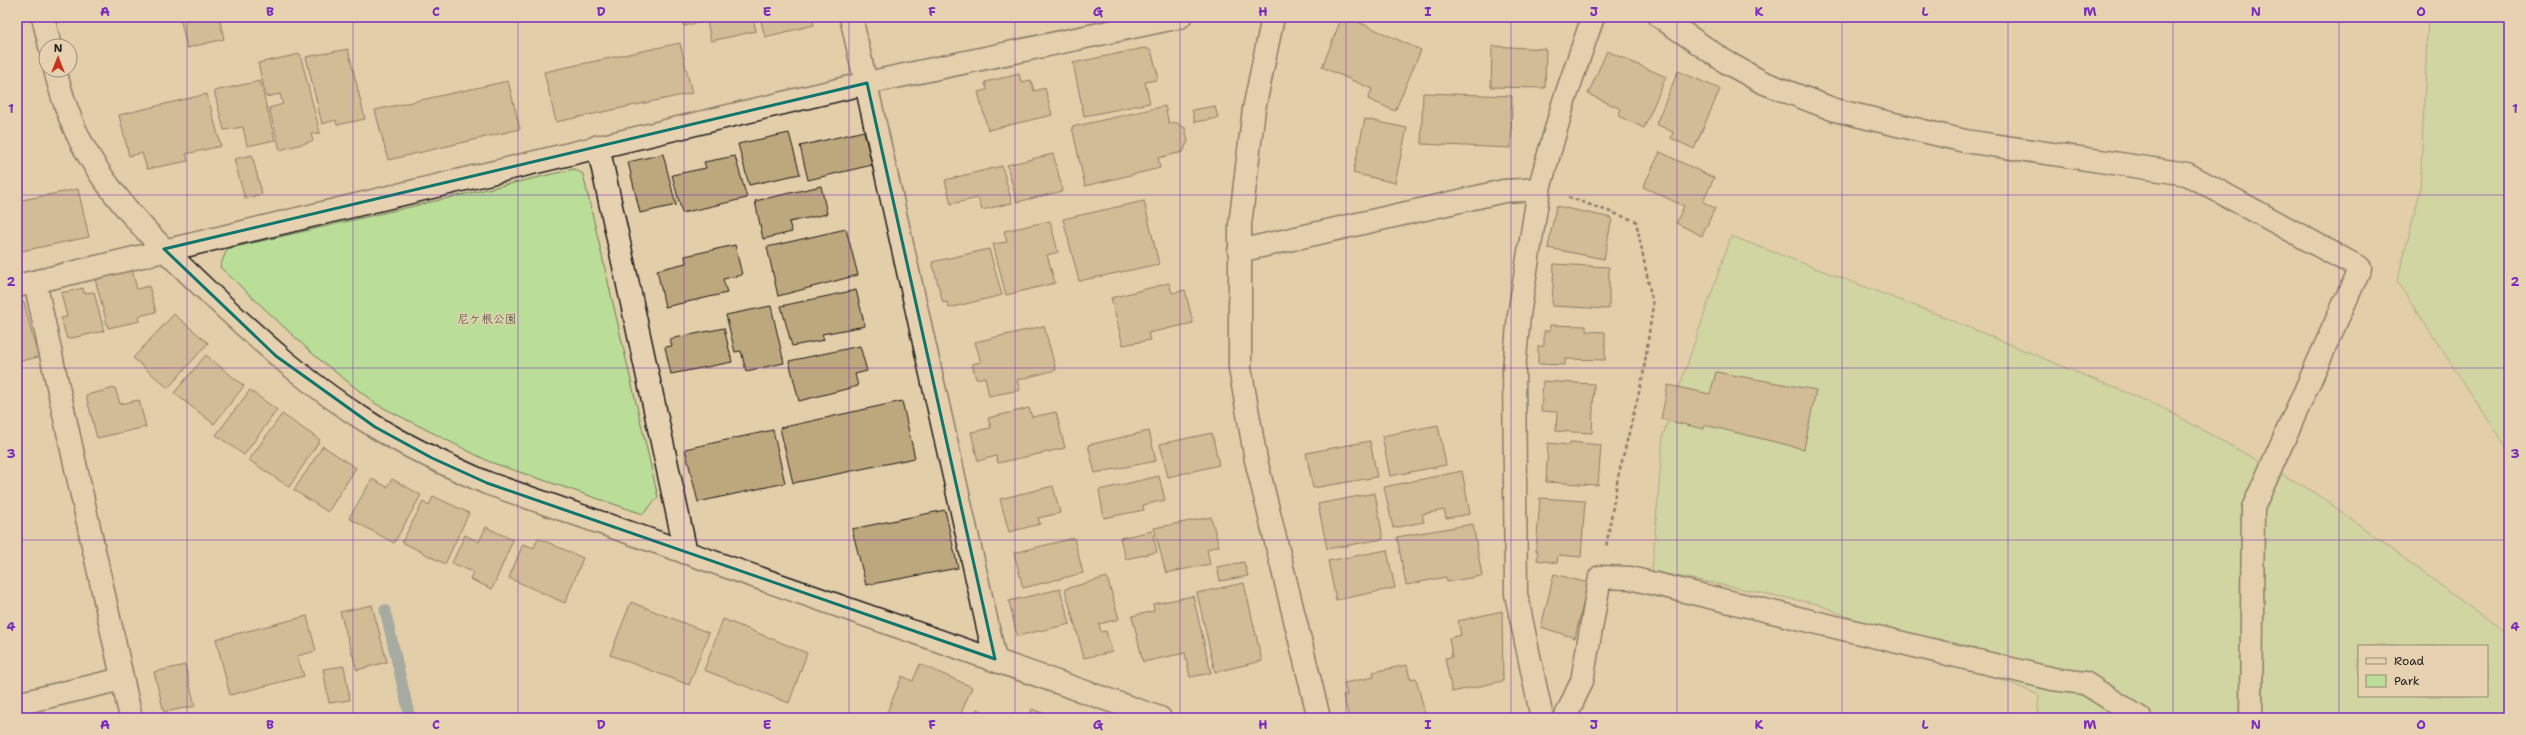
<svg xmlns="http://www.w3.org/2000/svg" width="2526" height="735" font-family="'Shantell Sans','Klee One',sans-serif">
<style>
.green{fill:#badd97;stroke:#6b7c5a;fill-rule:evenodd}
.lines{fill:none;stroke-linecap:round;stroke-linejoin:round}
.stream{stroke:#5c7f95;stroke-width:11}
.building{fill:#bda77d;stroke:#1c1c1c}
.minor-casing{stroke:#1c1c1c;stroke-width:25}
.tertiary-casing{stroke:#1c1c1c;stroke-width:25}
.path{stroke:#1c1c1c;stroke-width:2.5;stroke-dasharray:4 3;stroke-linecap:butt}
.minor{stroke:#e6d2b1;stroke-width:22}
.tertiary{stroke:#e6d2b1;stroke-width:22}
.marked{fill:none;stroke:#0f766e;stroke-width:3;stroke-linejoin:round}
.grid{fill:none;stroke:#7b2cbf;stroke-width:1;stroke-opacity:0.55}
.labels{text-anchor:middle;stroke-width:3;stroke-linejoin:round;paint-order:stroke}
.park-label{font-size:12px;fill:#3c4335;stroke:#e6d2b1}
.neatline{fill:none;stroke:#7b2cbf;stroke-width:1.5}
.grid-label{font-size:13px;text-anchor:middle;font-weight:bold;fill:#7b2cbf}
</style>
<rect width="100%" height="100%" fill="#e3ceaa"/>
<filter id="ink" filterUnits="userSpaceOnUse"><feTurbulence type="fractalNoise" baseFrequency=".025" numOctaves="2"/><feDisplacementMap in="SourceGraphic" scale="8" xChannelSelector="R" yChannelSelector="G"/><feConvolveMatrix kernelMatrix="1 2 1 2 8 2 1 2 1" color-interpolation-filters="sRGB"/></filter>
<g filter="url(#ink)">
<path class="green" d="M2428,17H2509V451L2397,282L2420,191Z
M574,169L583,174L658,497L643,514L490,462L376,404L314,355L220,267L227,249Z
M1731,236L1934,313L2161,407L2316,493L2509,636V718H2037L2039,695L1817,604L1652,571L1663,435ZM2359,646H2487V696H2359Z"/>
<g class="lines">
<path class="stream" d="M385,610L410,718"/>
</g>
<path class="building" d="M180,17H219L224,39L187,48Z
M681,17H753L756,31L711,41L707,21L684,26Z
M760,17H812L814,25L765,37Z
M1342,17H1347L1421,50L1395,111L1368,99L1372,89L1322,67Z
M680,43L692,93L556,122L544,72Z
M1492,46L1546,49L1545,88L1491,87Z
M1144,48L1151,50L1158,75L1156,80L1145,82L1150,103L1084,116L1073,63Z
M348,49L365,119L337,125L336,120L322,124L306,57Z
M1607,51L1666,77L1644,128L1618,116L1621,109L1588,94Z
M300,54L320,133L311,134L313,141L280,150L269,108L283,104L280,94L266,97L258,63Z
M1678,71L1720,89L1694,149L1671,138L1673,132L1656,124Z
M1019,74L1021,82L1031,80L1034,91L1045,88L1052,115L988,130L978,92L987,90L985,82Z
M260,81L275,140L247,146L243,127L224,130L214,91Z
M508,81L520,129L388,160L375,110Z
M1423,93L1512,96L1511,148L1421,144Z
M207,94L221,146L186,154L188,161L147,169L142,153L129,156L119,115Z
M1165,106L1169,124L1175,122L1185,128L1188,141L1183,152L1158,158L1160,168L1085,186L1072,127Z
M1215,106L1218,118L1195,122L1192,110Z
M1365,119L1407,128L1395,183L1353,173Z
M864,131L872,165L808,180L800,146Z
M789,133L800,174L749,185L738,144Z
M1660,152L1714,178L1703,202L1715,208L1702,236L1676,223L1684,206L1643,187Z
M663,154L676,205L640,213L628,162Z
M1053,154L1063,191L1017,202L1007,165Z
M252,155L262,194L245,199L234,159Z
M735,156L747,198L682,213L672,175L706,168L704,162Z
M1002,166L1012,203L982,210L978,198L951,204L945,180Z
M821,186L827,214L789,222L792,232L763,239L755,201Z
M78,189L89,237L17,252V201Z
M1144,201L1159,264L1079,281L1063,219Z
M1556,206L1612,218L1604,259L1548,248Z
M1050,221L1058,252L1047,255L1055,283L1006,295L993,244L1007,242L1004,231Z
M846,229L858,275L778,296L767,247Z
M735,245L742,275L723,279L727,293L665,307L657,270L686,263L685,256Z
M989,249L1002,295L949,308L947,302L943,303L932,262Z
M1554,264L1609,267V309L1552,306Z
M131,266L137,289L149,286L156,312L139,316L140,321L108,328L94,275Z
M1169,283L1172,293L1185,290L1193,323L1148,333L1150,340L1123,345L1111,298Z
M83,288L84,293L94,292L104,331L67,339L61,318L67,317L61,293Z
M856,290L865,326L822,334L824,340L792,346L781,306Z
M24,302L38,357L17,362V304Z
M771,306L784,363L746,371L741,351L735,352L726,315Z
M174,314L208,343L168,388L133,358Z
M1550,325L1586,326V331L1605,332V360L1565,359V365L1538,364V346H1544V331H1550Z
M1044,326L1056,370L1017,380L1020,390L989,396L985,377L976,379L972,364L981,362L975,342Z
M724,328L732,362L671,374L665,347L672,346L670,339Z
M860,346L867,371L855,374L858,386L799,401L789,361Z
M206,355L244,386L214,424L174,393Z
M1716,372L1816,390L1804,449L1705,425L1704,429L1661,419L1668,385L1710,394Z
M1543,381L1594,384L1592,433L1556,431L1557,412L1541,411Z
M115,388L120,404L139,400L146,427L97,438L86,395Z
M250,390L277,410L244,455L216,435Z
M902,401L915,458L793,483L780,428Z
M1029,408L1032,417L1056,412L1065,448L998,463L996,456L978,461L971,432L991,428L988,418Z
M282,414L320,440L289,487L249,460Z
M1438,425L1446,465L1390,476L1382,436Z
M773,430L785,483L698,502L685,449Z
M1149,431L1156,461L1095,473L1088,445Z
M1212,433L1219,465L1168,477L1160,444Z
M1370,441L1377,477L1313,488L1306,453Z
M1570,442L1601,445L1598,485L1546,482L1548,443L1569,445Z
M323,446L356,468L328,512L294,490Z
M1462,471L1470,514L1446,518L1444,510L1422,514L1424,522L1393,528L1384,487Z
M1159,476L1165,500L1143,505L1144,510L1104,518L1099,490Z
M372,479L387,487L392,479L421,495L394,543L349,518Z
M1053,486L1060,513L1038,518L1040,524L1009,532L1000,499Z
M1375,493L1383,539L1327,549L1318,504Z
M433,496L469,513L445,564L402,542L423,502L429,506Z
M1540,498L1585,501L1581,557L1558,555L1557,563L1537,560L1538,551H1536Z
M945,510L958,568L866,585L852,529Z
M1211,517L1219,546L1207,549L1210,564L1166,573L1154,528Z
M1473,524L1482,576L1447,582L1446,577L1406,585L1397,537Z
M486,527L513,540L492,589L470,579L473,572L452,563L465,535L479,542Z
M1152,531L1157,552L1126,559L1120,538Z
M538,538L583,558L565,603L509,578L523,544L534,548Z
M1074,538L1083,573L1023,588L1014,553Z
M1387,550L1395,588L1336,600L1328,561Z
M1244,562L1248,576L1220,581L1217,567Z
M1554,574L1588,583L1575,638L1541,627Z
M1107,577L1119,619L1099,624L1101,632L1106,631L1112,652L1084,658L1065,589Z
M1244,583L1262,661L1215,672L1197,593Z
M1060,589L1070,624L1017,636L1009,601Z
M1193,596L1211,673L1190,677L1185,653L1143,662L1132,616L1154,611L1153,604Z
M631,602L709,633L689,685L610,655Z
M372,605L387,662L357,670L340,612Z
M1502,611L1503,681L1452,692L1445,658L1452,657L1449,638L1461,635L1458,621Z
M307,616L316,651L297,656L304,676L230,695L216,639Z
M723,619L807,653L789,703L704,670Z
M920,664L972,687L959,718H893L886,715L902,676L913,681Z
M185,665L195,706L164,712L154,672Z
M1407,665L1410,679L1416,678L1426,718H1349L1343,695H1347L1344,683L1374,677L1373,672Z
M344,666L350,700L329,703L323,669Z
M977,709L999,718H973Z
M1032,709L1055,718H1029Z"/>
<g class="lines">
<g class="minor-casing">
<path id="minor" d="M43,17L50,46
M851,17L995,659
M1660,17L1726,62L1762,82L1835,110L1965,141L2187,174L2360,268L2253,508L2251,718
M55,70C63,102 74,133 92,161C121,209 164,250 204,288C259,340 309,386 374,426C409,448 448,466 487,483L1160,718
M598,146L686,553
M1239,251L1504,191L1539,189
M35,282L131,718
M17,286L867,83L1180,17
M17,704L122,679
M1542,718L1516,594L1514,369L1519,315L1539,189L1564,101L1593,17
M1565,718L1582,681L1600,577L1630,578L2053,679L2085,683L2140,718"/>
</g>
<g class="tertiary-casing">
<path id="tertiary" d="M1273,17L1254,109L1240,225V368L1256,460L1319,718"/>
</g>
<path class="path" d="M1568,197L1636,221L1653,305L1643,376L1618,477L1606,547"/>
<use href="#minor" class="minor"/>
<use href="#tertiary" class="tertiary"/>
</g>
</g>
<path d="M0 0H2526V735H0ZM867,83L995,659L487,483L432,458L375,427L276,356L164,249Z" fill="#e3ceaa" fill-opacity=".55" fill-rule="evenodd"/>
<path class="marked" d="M867,83L995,659L487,483L432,458L375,427L276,356L164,249Z"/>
<path class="grid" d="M187,17V718M353,17V718M518,17V718M684,17V718M849,17V718M1015,17V718M1180,17V718M1346,17V718M1511,17V718M1677,17V718M1842,17V718M2008,17V718M2173,17V718M2339,17V718M17,195H2509M17,368H2509M17,540H2509"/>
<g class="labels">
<g class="park-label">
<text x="487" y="323">尼ケ根公園</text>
</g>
</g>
<rect width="2526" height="735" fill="none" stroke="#e6d2b1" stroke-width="44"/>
<rect x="2358" y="645" width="130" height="52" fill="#e6d2b1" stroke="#958975"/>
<rect x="2366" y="658" width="20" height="6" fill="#e6d2b1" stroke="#958975"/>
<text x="2394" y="665" font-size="12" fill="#1c1c1c">Road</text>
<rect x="2366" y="675" width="20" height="12" fill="#badd97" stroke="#958975"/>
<text x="2394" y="685" font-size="12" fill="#1c1c1c">Park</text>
<g transform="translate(58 58)"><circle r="19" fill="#e6d2b1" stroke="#958975"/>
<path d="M0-3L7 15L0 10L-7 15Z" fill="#c8321e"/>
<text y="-6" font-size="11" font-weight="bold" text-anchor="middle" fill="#1c1c1c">N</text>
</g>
<rect x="22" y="22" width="2482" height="691" class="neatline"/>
<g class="grid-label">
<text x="105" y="16">A</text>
<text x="270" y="16">B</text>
<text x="436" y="16">C</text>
<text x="601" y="16">D</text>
<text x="767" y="16">E</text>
<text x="932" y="16">F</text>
<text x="1098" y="16">G</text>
<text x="1263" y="16">H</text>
<text x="1428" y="16">I</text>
<text x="1594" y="16">J</text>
<text x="1759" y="16">K</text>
<text x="1925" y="16">L</text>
<text x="2090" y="16">M</text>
<text x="2256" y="16">N</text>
<text x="2421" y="16">O</text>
<text x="11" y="113">1</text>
<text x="2515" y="113">1</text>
<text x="11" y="286">2</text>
<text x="2515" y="286">2</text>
<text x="11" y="458">3</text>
<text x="2515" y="458">3</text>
<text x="11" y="631">4</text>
<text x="2515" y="631">4</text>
<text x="105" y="729">A</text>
<text x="270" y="729">B</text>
<text x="436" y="729">C</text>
<text x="601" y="729">D</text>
<text x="767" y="729">E</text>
<text x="932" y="729">F</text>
<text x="1098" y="729">G</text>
<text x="1263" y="729">H</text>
<text x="1428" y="729">I</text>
<text x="1594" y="729">J</text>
<text x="1759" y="729">K</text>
<text x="1925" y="729">L</text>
<text x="2090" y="729">M</text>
<text x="2256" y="729">N</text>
<text x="2421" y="729">O</text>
</g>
</svg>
